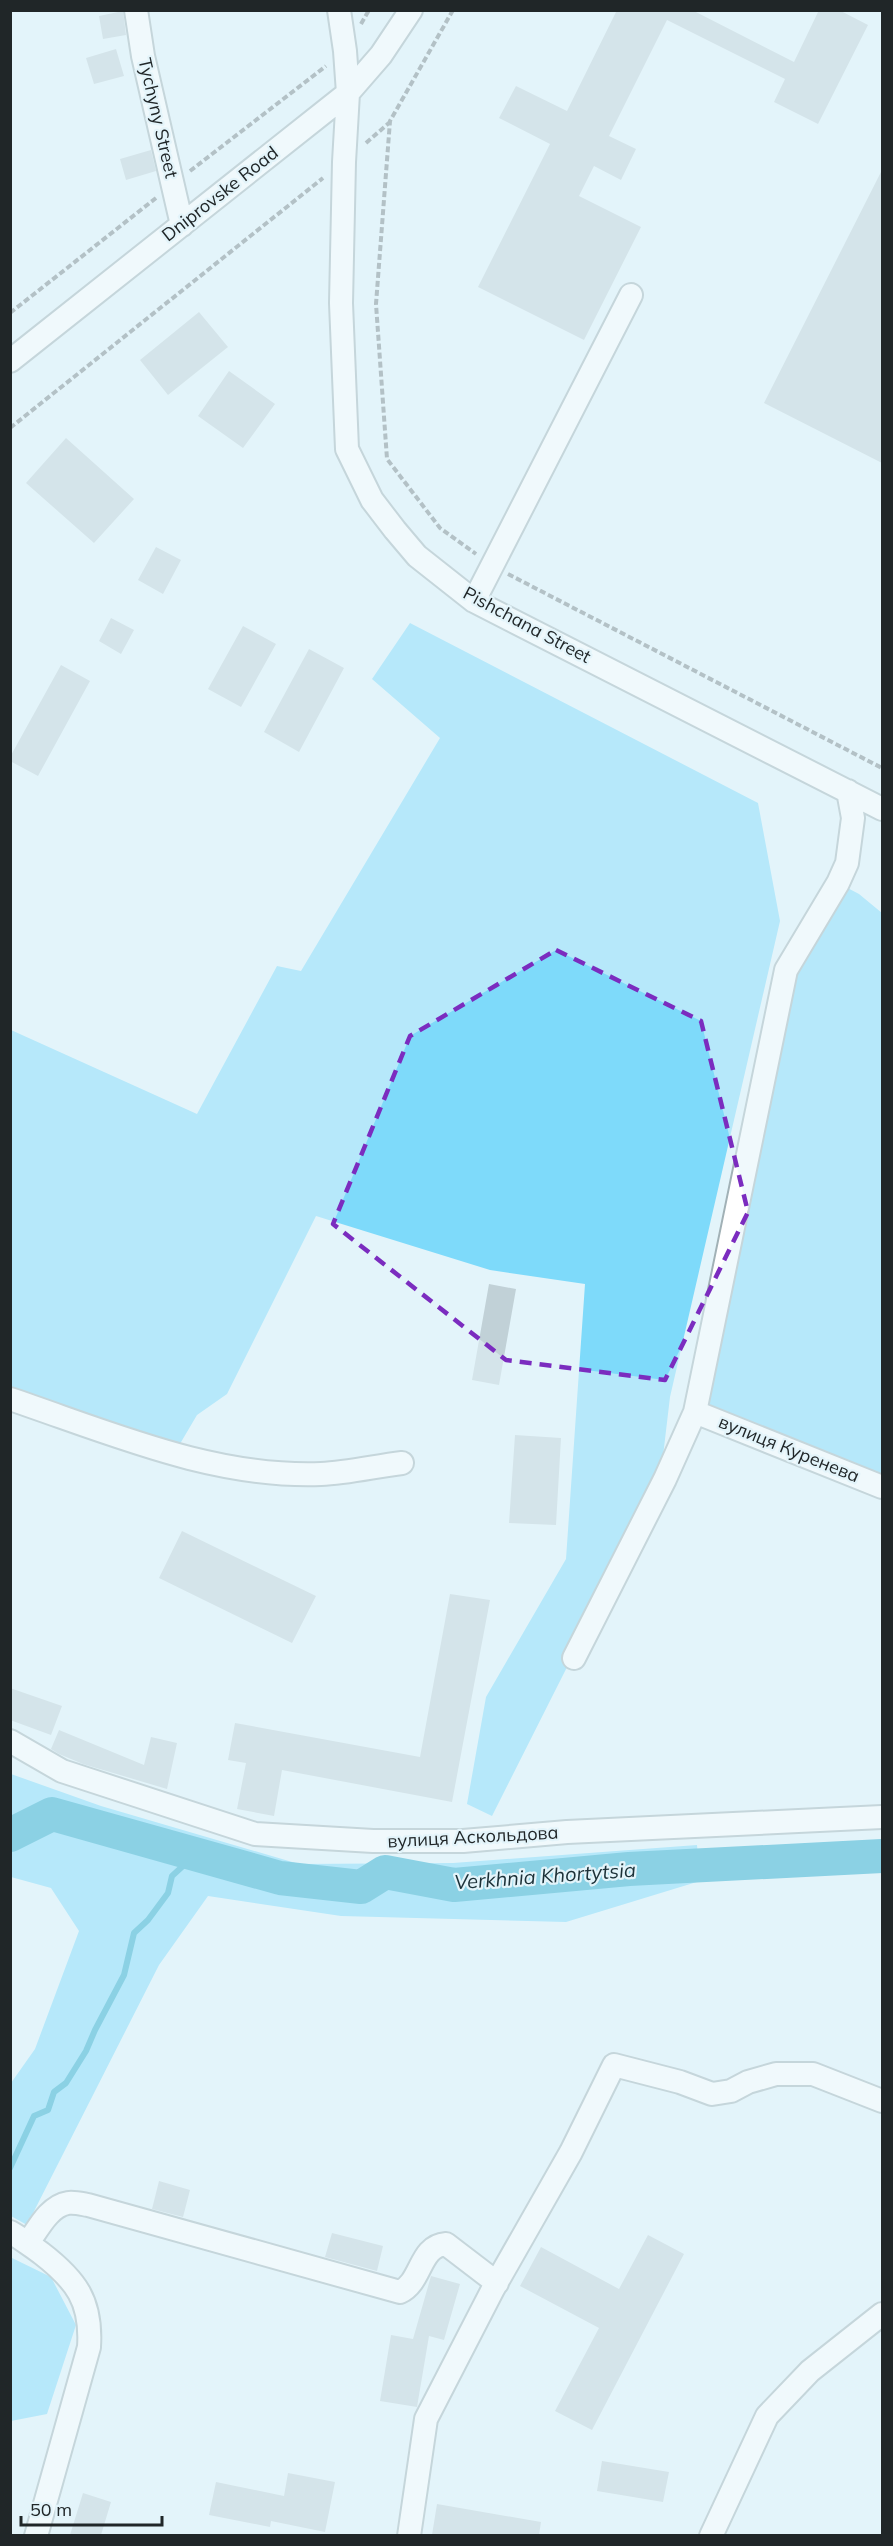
<svg xmlns="http://www.w3.org/2000/svg" width="893" height="2546" font-family="Mulish,sans-serif">
<style>
.green{fill:#7edafa}
.lines{fill:none;stroke-linecap:round;stroke-linejoin:round}
.stream{stroke:#20a6ca;stroke-width:6}
.river{stroke:#20a6ca;stroke-width:34}
.building{fill:#c1d1d7}
.minor-casing{stroke:#a1b1b6;stroke-width:26}
.path{stroke:#788387;stroke-width:4;stroke-dasharray:6 3;stroke-linecap:butt}
.minor{stroke:#fff;stroke-width:22}
.marked{fill:none;stroke:#7b2cbf;stroke-width:4.5;stroke-dasharray:12 8;stroke-linejoin:round}
.labels{text-anchor:middle;stroke-width:4.5;stroke-linejoin:round;paint-order:stroke}
.street-label{font-size:18px;fill:#202628;stroke:#e3f4fa}
.water-label{font-size:20px;font-style:italic;fill:#1c3138;stroke:#e3f4fa}
</style>
<rect width="100%" height="100%" fill="#e3f4fa"/>
<path class="green" d="M410,623L758,803L780,921L670,1397L661,1473L624,1554L492,1816L467,1804L486,1697L566,1559L585,1284L490,1270L316,1216L227,1394L197,1415L174,1454L11,1399V1030L197,1114L277,966L301,971L440,738L372,679Z
M838,883L859,894L882,913V1474L703,1403L786,970Z
M11,1774L101,1806L299,1864L453,1863L697,1845L700,1881L566,1922L341,1916L208,1896L159,1965L27,2225L11,2216V2083L35,2049L79,1931L51,1888L11,1877Z
M10,2257L51,2277L76,2325L47,2414L11,2421Z"/>
<g class="lines">
<path class="stream" d="M10,2168L34,2116L48,2110L54,2092L66,2083L86,2051L95,2030L124,1975L134,1933L148,1920L168,1893L172,1876L195,1855"/>
<path class="river" d="M10,1835L52,1814L280,1878L361,1887L385,1872L454,1885L629,1869L882,1856"/>
</g>
<path class="building" d="M617,10H692L794,62L819,10H839L868,25L818,124L774,102L785,79L667,20L609,136L636,149L621,180L594,166L579,196L641,227L584,340L478,287L550,144L499,118L516,86L567,111Z
M123,11L126,35L103,39L99,16Z
M116,49L124,76L94,84L86,58Z
M151,150L156,171L126,180L120,159Z
M882,170V463L764,403Z
M199,312L228,347L168,395L140,360Z
M229,371L275,404L243,448L198,416Z
M66,438L134,499L94,543L26,483Z
M156,547L181,560L163,594L138,580Z
M111,618L134,630L121,654L99,641Z
M243,626L276,644L241,707L208,689Z
M309,649L344,668L299,752L264,732Z
M61,665L90,681L38,776L10,761V757Z
M489,1284L516,1289L499,1385L472,1380Z
M515,1435L561,1438L556,1525L509,1523Z
M182,1531L316,1596L292,1643L159,1578Z
M450,1594L490,1600L452,1802L282,1770L274,1816L237,1809L246,1763L228,1760L235,1723L420,1757Z
M10,1688L62,1706L51,1735L10,1720Z
M59,1730L144,1765L151,1737L177,1743L167,1789L83,1764L59,1754L51,1749Z
M159,2181L190,2190L183,2217L152,2209Z
M332,2233L383,2246L377,2271L325,2257Z
M648,2235L684,2254L592,2430L555,2411L599,2328L520,2286L541,2247L619,2289Z
M431,2276L460,2284L444,2340L429,2336L417,2407L380,2401L391,2335L413,2339Z
M602,2461L669,2472L663,2502L597,2491Z
M288,2473L335,2482L325,2532L271,2521L270,2527L209,2515L216,2482L284,2496Z
M83,2493L111,2502L101,2535H70Z
M437,2504L541,2522L539,2535H432Z"/>
<g class="lines">
<g class="minor-casing">
<path id="minor" d="M136,10L143,56L182,225
M339,10L345,51L348,93L344,162L341,303L347,449L372,500L395,530L417,556L474,601L882,809
M10,361L348,93L381,55L411,10
M474,601L631,295
M10,1399C111,1433 213,1478 321,1474C348,1473 376,1466 402,1463
M695,1412L882,1487
M574,1658L665,1479L695,1412L786,970L838,883L847,863L853,818L848,791
M10,1741L62,1771L255,1834L373,1841H463L567,1832L882,1817
M10,2232C21,2238 31,2246 41,2253C76,2280 92,2301 89,2347L36,2536
M28,2243C38,2229 49,2206 68,2203C74,2202 82,2204 88,2205L400,2292C422,2282 419,2246 446,2244L497,2283
M409,2536L426,2419L493,2289L571,2152L614,2065L680,2082L712,2094L731,2091L748,2082L776,2074H813L882,2101
M711,2536L767,2416L810,2371L882,2314"/>
</g>
<path class="path" d="M453,10L390,121L376,304L387,459L440,528L476,554
M361,24L369,10
M366,143L390,122
M190,171L326,66
M10,313L156,198
M10,428L323,178
M508,574L882,768"/>
<use href="#minor" class="minor"/>
</g>
<path d="M0 0H893V2546H0ZM556,950L701,1021L748,1212L665,1380L506,1360L333,1224L410,1036Z" fill="#e3f4fa" fill-opacity=".55" fill-rule="evenodd"/>
<path class="marked" d="M556,950L701,1021L748,1212L665,1380L506,1360L333,1224L410,1036Z"/>
<g class="labels">
<g class="street-label">
<text transform="translate(158 118) rotate(77)" y="6">Tychyny Street</text>
<text transform="translate(220 194) rotate(-38)" y="6">Dniprovske Road</text>
<text transform="translate(527 625) rotate(28)" y="6">Pishchana Street</text>
<text transform="translate(789 1449) rotate(22)" y="6">вулиця Куренева</text>
<text transform="translate(473 1837) rotate(-3)" y="6">вулиця Аскольдова</text>
</g>
<g class="water-label">
<text transform="translate(545 1876) rotate(-4)" y="7">Verkhnia Khortytsia</text>
</g>
</g>
<rect width="893" height="2546" fill="none" stroke="#202628" stroke-width="24"/>
<path d="M21 2516v9h141v-9" fill="none" stroke="#202628" stroke-width="3"/>
<text x="30" y="2516" font-size="18" fill="#202628" stroke="#e3f4fa" stroke-width="4.5" paint-order="stroke">50 m</text>
</svg>
